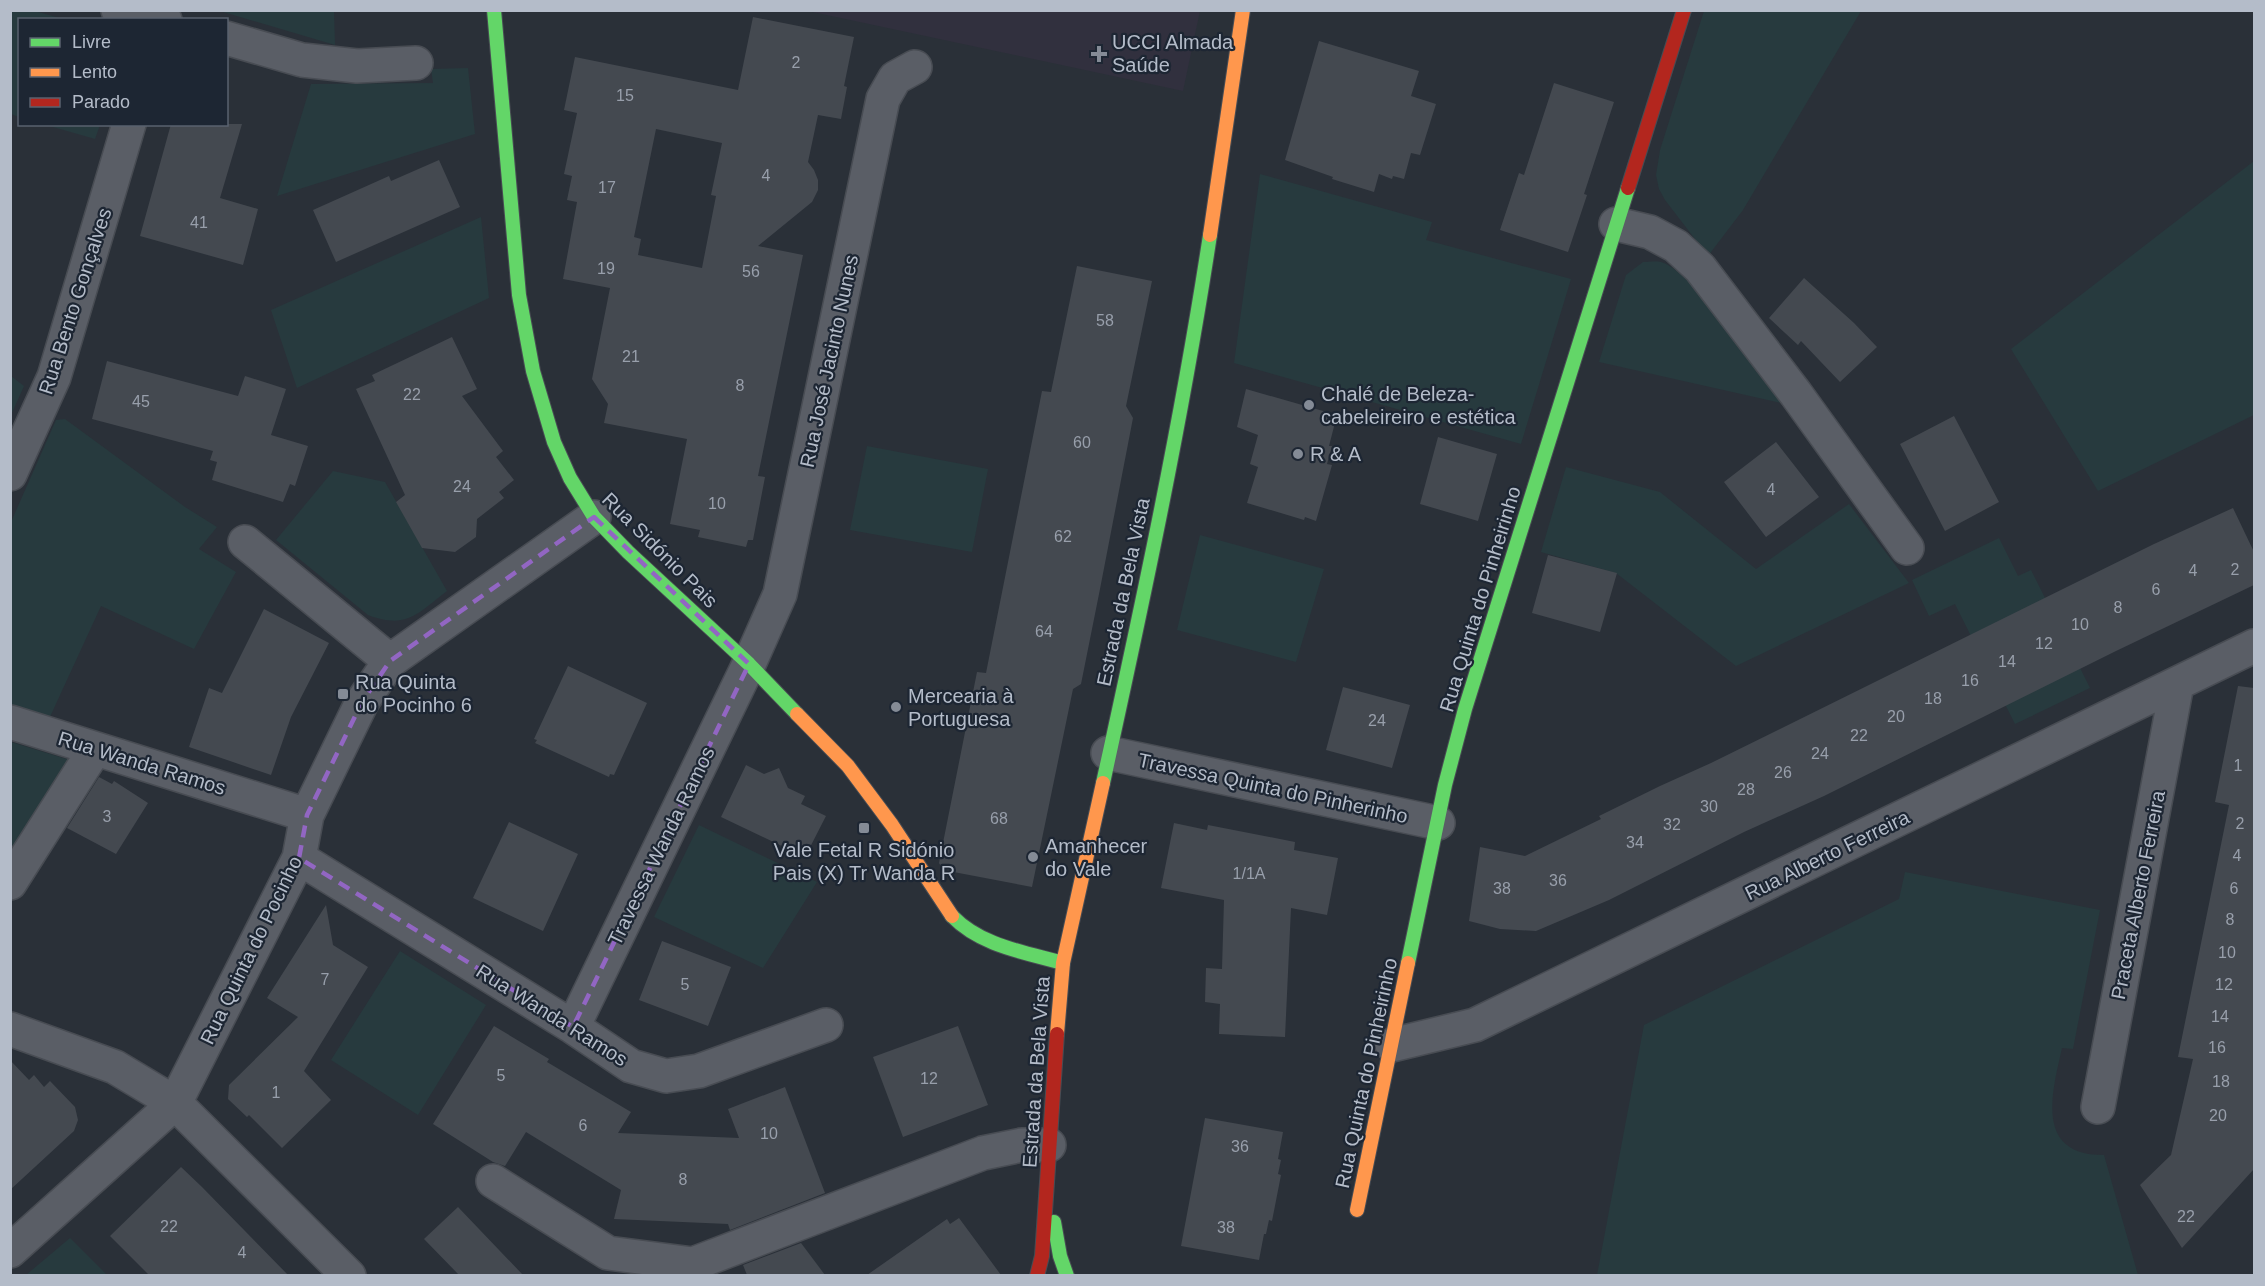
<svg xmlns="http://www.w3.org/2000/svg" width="2265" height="1286" font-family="Helvetica,sans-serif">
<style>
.medical{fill:#31303e}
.green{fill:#273a3e}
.building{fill:#444950;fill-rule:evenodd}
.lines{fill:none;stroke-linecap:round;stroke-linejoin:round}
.street-casing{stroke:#484c53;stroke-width:36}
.fast-casing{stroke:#484c53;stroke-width:16}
.slow-casing{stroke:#484c53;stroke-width:16}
.jam-casing{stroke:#484c53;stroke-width:16}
.street{stroke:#5a5e66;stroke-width:33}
.fast{stroke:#63d668;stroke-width:14}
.slow{stroke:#ff974d;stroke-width:14}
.jam{stroke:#b3261e;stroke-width:14}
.marked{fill:none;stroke:#9266c3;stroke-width:4.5;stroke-dasharray:12 8;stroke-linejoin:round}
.poi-dot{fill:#848b96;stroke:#1d2633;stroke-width:2}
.labels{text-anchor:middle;stroke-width:4.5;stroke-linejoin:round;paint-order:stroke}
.number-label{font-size:16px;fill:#989fab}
.poi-label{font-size:20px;fill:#b4bcc9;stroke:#1d2633;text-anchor:start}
.street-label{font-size:20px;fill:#b4bcc9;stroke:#1d2633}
</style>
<rect width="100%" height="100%" fill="#2a3038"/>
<path class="medical" d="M808,11H1200L1183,91Z"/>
<path class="green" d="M10,11H35L63,19L20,20L19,117L11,114Z
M220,11H334L335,45Z
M1704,11H1861L1743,210L1708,256L1665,200L1659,189L1656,175L1660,150Z
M468,68L475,134L277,196L311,84L433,83L431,69Z
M46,125L100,124V125L95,139Z
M2254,161V415L2098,491L2011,349Z
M1260,174L1432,222L1426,240L1571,279L1521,444L1234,363Z
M481,217L489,298L297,388L271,310Z
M1643,262C1648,262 1656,261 1661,262C1692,270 1764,375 1786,404L1599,362L1626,275Z
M11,376L24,386L11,415Z
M65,419L185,507L217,527L199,549L236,572L194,649L101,606L49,719L11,707V522L56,420Z
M867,446L988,469L972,552L850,530Z
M1566,467L1660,492L1756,569L1849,504L1909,583L1736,666L1616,573L1541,552Z
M333,471L385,482L447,591C418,613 407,630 368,615L276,540Z
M1200,535L1324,569L1296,662L1177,630Z
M1999,538L2018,576L2031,570L2090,688L2015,724L1955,604L1929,616L1912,580Z
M11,742L73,761L11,863Z
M699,825L817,882L763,968L654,917Z
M1905,872L2100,910L2073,1049L2062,1048C2052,1093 2034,1155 2104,1155L2138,1275H1597L1644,1025L1899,899Z
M400,951L486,1005L418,1115L331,1060Z
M70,1238L107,1275H26Z"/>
<path class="building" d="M753,17L854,37L844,86L847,87L841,119L818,115L808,162L814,170L818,180V190L812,202L758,246L803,255L758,476L765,477L753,540H748L746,547L698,537L700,530L670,524L687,439L604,423L608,404L592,379L610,288L563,279L577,202L567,200L572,176L564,174L577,113L564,110L575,57L738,90ZM656,129L722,143L711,195L716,196L702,268L638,255L641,239L634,237Z
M1319,41L1419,71L1411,96L1436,104L1420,155L1411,153L1404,179L1393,176L1392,179L1379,174L1374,192L1332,179L1333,177L1285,160Z
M1554,83L1614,102L1584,194L1587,195L1568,252L1500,230L1519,173L1524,175Z
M171,124H242L220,198L258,209L243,265L140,236Z
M439,160L460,207L336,262L313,210L389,176L391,181Z
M1077,266L1152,281L1126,406L1133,418L1100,589L1081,684L1073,689L1032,887L943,870L939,863L977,672L986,673L1042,391L1051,392Z
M1804,278L1854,323L1877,347L1840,382L1801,341L1798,345L1769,318Z
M452,337L477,389L462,396L503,451L496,457L514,480L499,492L504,498L477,519L476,537L455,552L422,548L396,502L405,495L356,389L375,381L372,375Z
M107,361L238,396L245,376L286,389L271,435L308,446L295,486L290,484L283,502L212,480L217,462L210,460L213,451L92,419Z
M1246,389L1337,415L1329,446H1332L1327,464L1332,465L1316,521L1305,517L1304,520L1247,503L1258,467L1250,464L1258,435L1237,427Z
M1954,416L1999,502L1945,531L1900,444Z
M1438,437L1497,454L1478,521L1420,504Z
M1776,442L1819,497L1766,537L1724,482Z
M2233,508L2254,552V585L2116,651L1824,796L1744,832L1609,900L1536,931L1500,929L1469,921L1480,847L1525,856L1601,819L1599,816L1660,786L1711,763L2154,544Z
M1548,555L1617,573L1600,632L1532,613Z
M264,609L329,643L291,717L271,775L189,747L209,688L222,693Z
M568,666L647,703L614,775L610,774L609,777L535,743L537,740L534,739Z
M2238,686L2254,688V1169L2182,1248L2140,1185L2171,1155L2193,1059L2178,1057L2229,805L2215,802Z
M1343,687L1410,705L1392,768L1326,750Z
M746,765L764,774L779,768L788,788L805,796L801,804L826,816L805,857L721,817Z
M99,777L112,784L114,781L148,803L116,854L67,828Z
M509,822L578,854L543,931L473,898Z
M1174,823L1207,830L1208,825L1295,842L1294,850L1338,858L1327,915L1291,908L1285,1037L1219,1034L1220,1004L1205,1002L1206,968L1222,969L1224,900L1161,888Z
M326,905L333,945L368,967L304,1071L331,1100L282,1148L249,1115L247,1117L228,1099L229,1085L298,1017L267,998Z
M662,941L731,967L708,1026L639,1000Z
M494,1026L549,1059L547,1062L631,1112L618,1133L739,1138L728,1109L785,1087L825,1193L730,1230L728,1224L614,1219L621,1190L526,1132L505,1166L493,1162L433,1124Z
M958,1026L988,1105L903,1137L873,1057Z
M10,1060L29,1080L34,1075L44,1087L50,1081L75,1107L78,1120L74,1131L10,1190Z
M1205,1118L1283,1132L1278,1159L1281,1160L1278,1174L1281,1175L1272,1221L1269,1220L1266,1234H1264L1259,1260L1181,1246Z
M181,1167L202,1187L288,1275H149L110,1236Z
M458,1207L523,1275H459L424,1239Z
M959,1218L1001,1275H867L947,1219L950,1224Z
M801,1243L825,1275H747L743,1265Z"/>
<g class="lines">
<g class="street-casing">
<path id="street" d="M118,10L165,20
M226,38L302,60L357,66L416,63
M1616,224L1650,232L1676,246L1700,268L1796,394L1907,548
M10,474L54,377L129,124
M245,542L390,661
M10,722L307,815
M1108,753L1438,823
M299,858L573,1027L631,1066L666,1076L699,1071L826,1025
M10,883L95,749
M573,1027L749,664L780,594L883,99L895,78L915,67
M10,1029L115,1067L175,1103L349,1276
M1392,1045L1475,1025L2254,646
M2098,1107L2177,684
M493,1181L608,1253L693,1264L983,1153L1022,1145H1049
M10,1251L175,1103L299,858L307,815L362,702L390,661L594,517"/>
</g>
<g class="fast-casing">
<path id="fast" d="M494,10L519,295L533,371L554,442L570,478L594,517L628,552L749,664L797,714
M1103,783C1143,601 1182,419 1210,235
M952,916C981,946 1024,952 1063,963
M1408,963L1445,785L1465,709L1628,188
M1054,1222L1060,1256L1067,1276"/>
</g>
<g class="slow-casing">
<path id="slow" d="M1210,235L1243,10
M797,714L848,766L892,825L952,916
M1057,1034L1063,963L1103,783
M1357,1210L1408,963"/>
</g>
<g class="jam-casing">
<path id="jam" d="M1628,188L1684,10
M1037,1276L1042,1256L1057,1034"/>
</g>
<use href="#street" class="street"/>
<use href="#fast" class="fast"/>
<use href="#slow" class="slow"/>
<use href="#jam" class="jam"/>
</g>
<path class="marked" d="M594,517L749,664L573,1027L299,858L307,815L362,702L390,661Z"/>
<g class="poi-dot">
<path d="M1096 45h6v6h6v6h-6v6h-6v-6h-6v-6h6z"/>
<circle cx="1309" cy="405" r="6"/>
<circle cx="1298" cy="454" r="6"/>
<rect x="337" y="688" width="12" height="12" rx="3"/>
<circle cx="896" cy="707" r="6"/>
<rect x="858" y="822" width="12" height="12" rx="3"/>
<circle cx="1033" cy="857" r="6"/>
</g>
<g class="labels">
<g class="number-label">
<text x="796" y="68">2</text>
<text x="625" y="101">15</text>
<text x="766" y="181">4</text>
<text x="607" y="193">17</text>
<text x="199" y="228">41</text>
<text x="606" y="274">19</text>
<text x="751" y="277">56</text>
<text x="1105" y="326">58</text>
<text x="631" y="362">21</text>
<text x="740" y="391">8</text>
<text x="412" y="400">22</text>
<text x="141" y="407">45</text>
<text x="1082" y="448">60</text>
<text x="462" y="492">24</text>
<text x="1771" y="495">4</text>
<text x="717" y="509">10</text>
<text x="1063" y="542">62</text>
<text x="2235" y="575">2</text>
<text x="2193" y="576">4</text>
<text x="2156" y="595">6</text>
<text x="2118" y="613">8</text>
<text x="2080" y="630">10</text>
<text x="1044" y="637">64</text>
<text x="2044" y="649">12</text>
<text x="2007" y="667">14</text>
<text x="1970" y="686">16</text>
<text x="1933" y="704">18</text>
<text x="1896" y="722">20</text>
<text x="1377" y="726">24</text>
<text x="1859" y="741">22</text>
<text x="1820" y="759">24</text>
<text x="2238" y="771">1</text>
<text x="1783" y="778">26</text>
<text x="1746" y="795">28</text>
<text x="1709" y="812">30</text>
<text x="107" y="822">3</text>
<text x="999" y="824">68</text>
<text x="2240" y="829">2</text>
<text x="1672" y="830">32</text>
<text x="1635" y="848">34</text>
<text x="2237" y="861">4</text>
<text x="1249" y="879">1/1A</text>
<text x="1558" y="886">36</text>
<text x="1502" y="894">38</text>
<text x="2234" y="894">6</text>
<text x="2230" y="925">8</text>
<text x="2227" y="958">10</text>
<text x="325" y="985">7</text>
<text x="685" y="990">5</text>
<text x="2224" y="990">12</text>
<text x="2220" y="1022">14</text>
<text x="2217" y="1053">16</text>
<text x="501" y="1081">5</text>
<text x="929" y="1084">12</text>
<text x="2221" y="1087">18</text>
<text x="276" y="1098">1</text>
<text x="2218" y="1121">20</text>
<text x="583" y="1131">6</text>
<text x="769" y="1139">10</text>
<text x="1240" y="1152">36</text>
<text x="683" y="1185">8</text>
<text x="2186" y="1222">22</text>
<text x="169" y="1232">22</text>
<text x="1226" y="1233">38</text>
<text x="242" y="1258">4</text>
</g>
<g class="poi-label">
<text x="1112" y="49">UCCI Almada<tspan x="1112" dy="23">Saúde</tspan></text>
<text x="1321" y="401">Chalé de Beleza-<tspan x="1321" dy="23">cabeleireiro e estética</tspan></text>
<text x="1310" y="461">R &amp; A</text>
<text x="355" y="689">Rua Quinta<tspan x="355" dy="23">do Pocinho 6</tspan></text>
<text x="908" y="703">Mercearia à<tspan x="908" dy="23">Portuguesa</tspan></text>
<text x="1045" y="853">Amanhecer<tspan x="1045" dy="23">do Vale</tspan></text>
<text x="864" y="857" text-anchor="middle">Vale Fetal R Sidónio<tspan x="864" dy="23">Pais (X) Tr Wanda R</tspan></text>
</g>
<g class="street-label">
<text transform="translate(75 301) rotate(-72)" y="7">Rua Bento Gonçalves</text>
<text transform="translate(829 361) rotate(-78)" y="7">Rua José Jacinto Nunes</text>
<text transform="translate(660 550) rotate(45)" y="7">Rua Sidónio Pais</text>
<text transform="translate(1123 592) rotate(-78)" y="7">Estrada da Bela Vista</text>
<text transform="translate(1480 599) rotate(-73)" y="7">Rua Quinta do Pinheirinho</text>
<text transform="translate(142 763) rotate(17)" y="7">Rua Wanda Ramos</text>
<text transform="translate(1273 788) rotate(12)" y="7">Travessa Quinta do Pinherinho</text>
<text transform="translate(661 846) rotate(-64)" y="7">Travessa Wanda Ramos</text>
<text transform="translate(1827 855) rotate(-26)" y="7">Rua Alberto Ferreira</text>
<text transform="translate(2138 895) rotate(-79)" y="7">Praceta Alberto Ferreira</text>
<text transform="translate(251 950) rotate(-64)" y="7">Rua Quinta do Pocinho</text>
<text transform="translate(552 1015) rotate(32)" y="7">Rua Wanda Ramos</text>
<text transform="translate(1036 1072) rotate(-86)" y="7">Estrada da Bela Vista</text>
<text transform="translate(1366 1073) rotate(-78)" y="7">Rua Quinta do Pinheirinho</text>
</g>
</g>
<rect width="2265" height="1286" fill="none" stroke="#b4bcc9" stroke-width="24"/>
<rect x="18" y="18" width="210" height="108" fill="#1d2633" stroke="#59626f" stroke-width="1.5"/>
<rect x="30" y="38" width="30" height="9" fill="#63d668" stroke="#59626f" stroke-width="1.5"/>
<text x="72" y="48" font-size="18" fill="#b4bcc9">Livre</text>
<rect x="30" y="68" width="30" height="9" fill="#ff974d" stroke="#59626f" stroke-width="1.5"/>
<text x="72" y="78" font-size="18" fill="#b4bcc9">Lento</text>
<rect x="30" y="98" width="30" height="9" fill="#b3261e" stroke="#59626f" stroke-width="1.5"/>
<text x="72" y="108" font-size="18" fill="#b4bcc9">Parado</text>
</svg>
